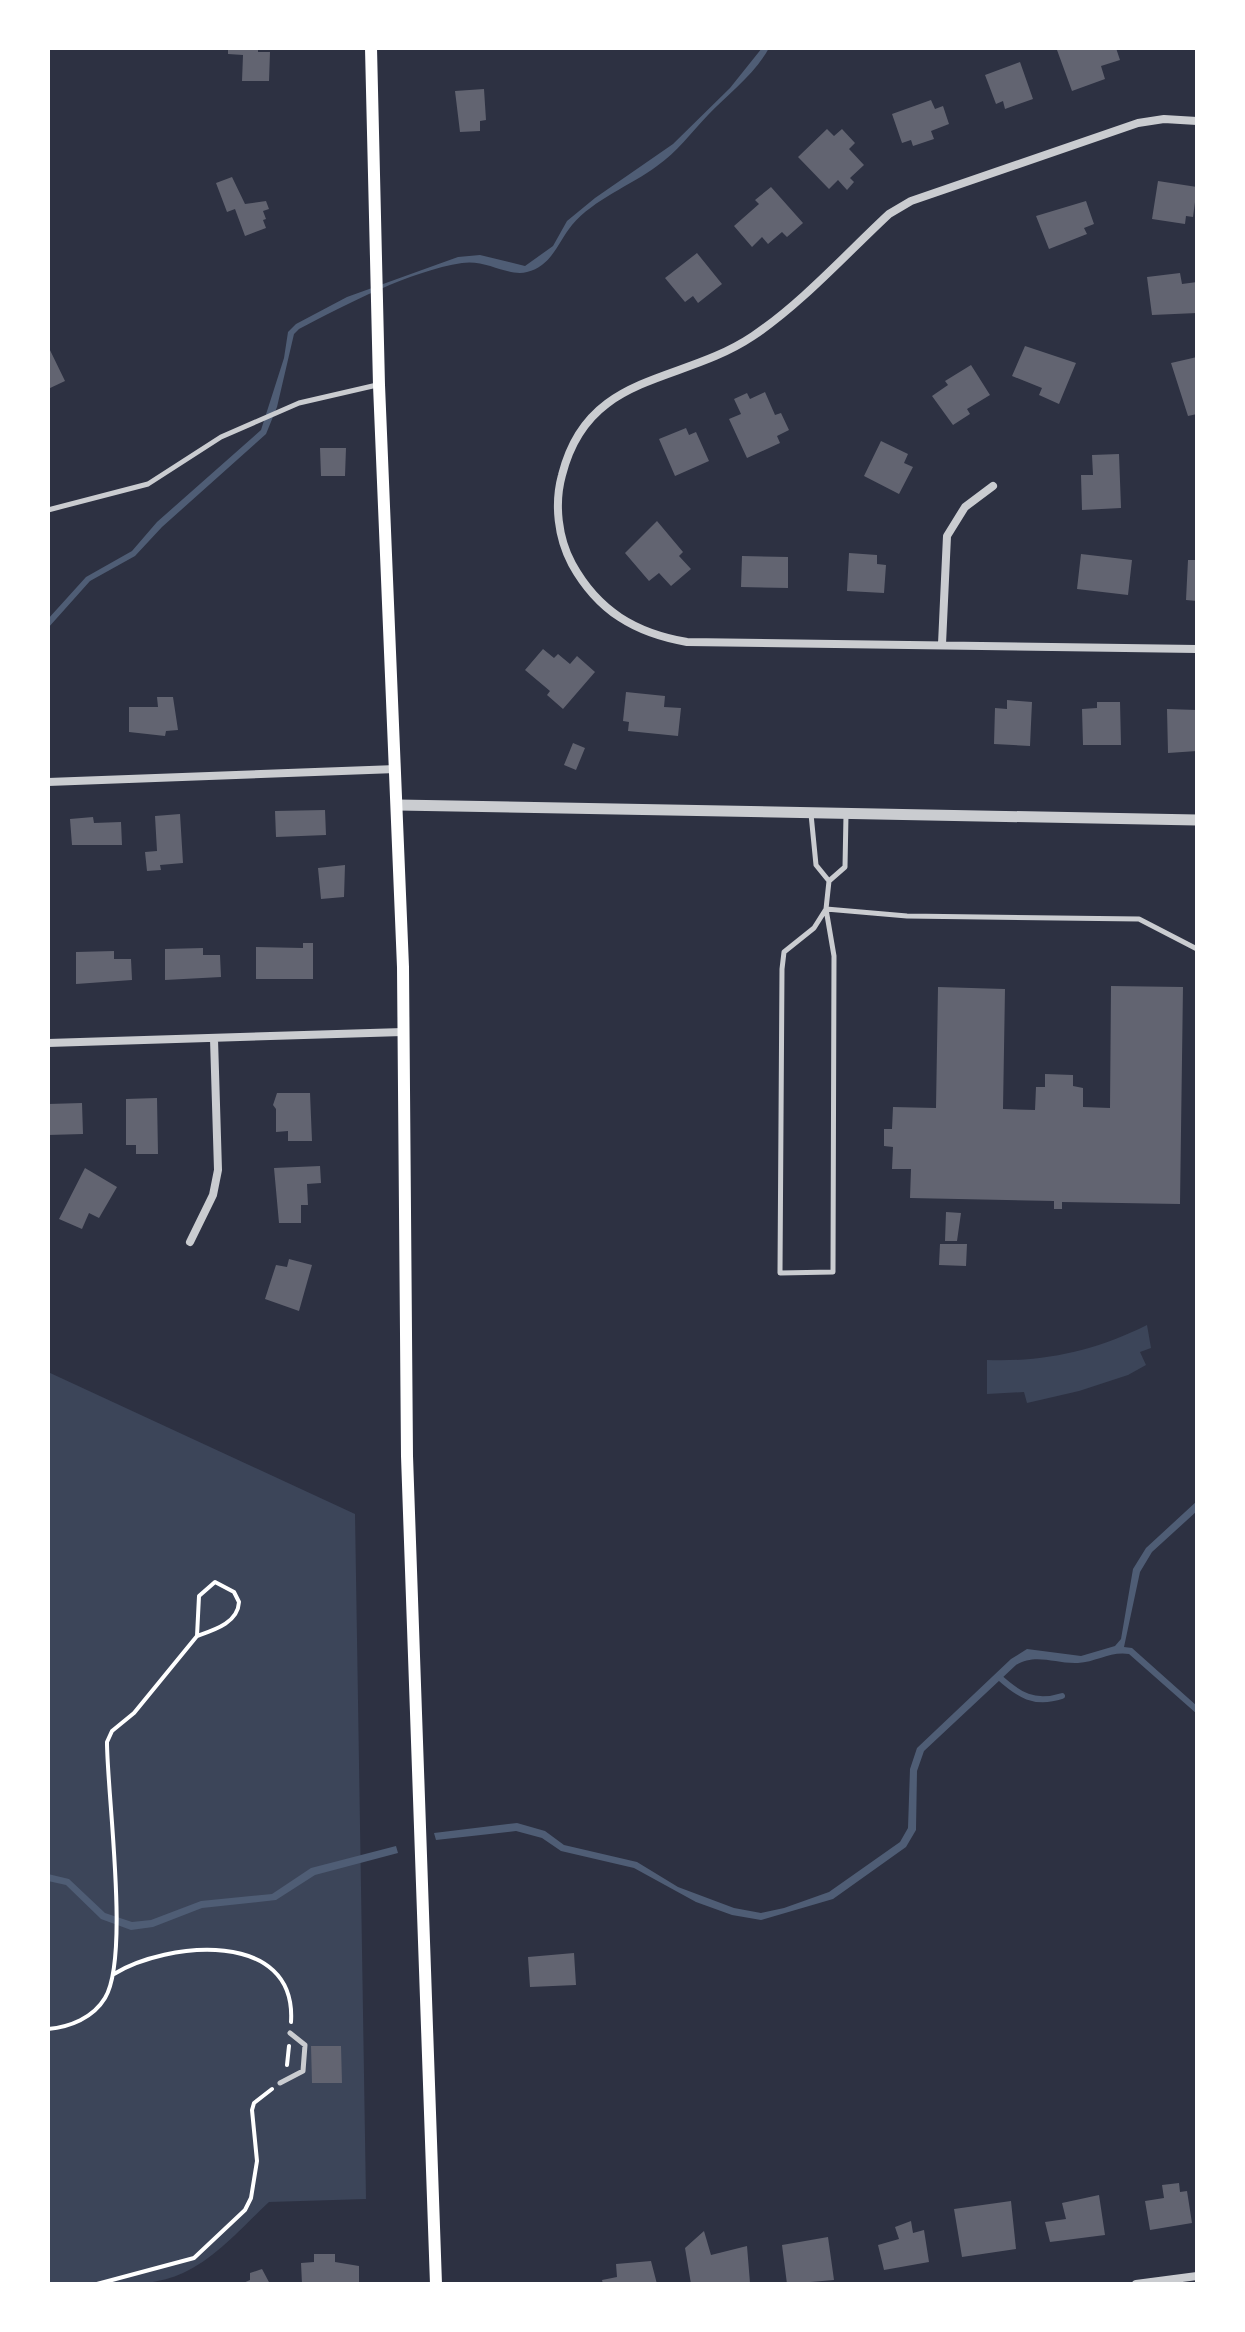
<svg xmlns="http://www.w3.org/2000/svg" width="1245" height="2332" font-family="Arial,sans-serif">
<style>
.green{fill:#3c4559}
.water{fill:#4f5d75}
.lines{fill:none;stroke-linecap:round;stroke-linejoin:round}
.stream{stroke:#4f5d75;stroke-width:6}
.building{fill:#626471}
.path{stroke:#fff;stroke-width:4}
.service{stroke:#caccd0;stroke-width:5}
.minor{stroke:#caccd0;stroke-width:8}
.tertiary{stroke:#caccd0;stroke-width:11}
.secondary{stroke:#fff;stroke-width:12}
</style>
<rect width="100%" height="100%" fill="#2d3142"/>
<path class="green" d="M1147,1325L1151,1348L1140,1352L1146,1365L1128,1375L1079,1391L1027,1403L1024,1392L987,1394V1360C1045,1362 1095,1351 1147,1325Z
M48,1372L355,1514L366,2199L269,2202C243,2226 216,2258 183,2273C144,2291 90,2284 48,2284Z"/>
<path class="water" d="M762,48H769C754,75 729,93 708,115C691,133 677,152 657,166C630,186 594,199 572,225C558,242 552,266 527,272C508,277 486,259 462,263C410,271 347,304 299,329L294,334L277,407L266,434L162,527L135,556L90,581L48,628V619L86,577L132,551L157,522L261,430L284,358L288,332L296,324L347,297L458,257L480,255L525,266L553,246L567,221L595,198L673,144L730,88Z
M1197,1501V1511L1152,1552L1140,1572L1124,1647L1132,1648L1197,1706V1714L1129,1654C1111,1651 1096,1662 1078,1663C1055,1664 1036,1653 1016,1665L924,1751L917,1771L916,1830L906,1847L833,1899L761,1920L732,1915L696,1902L634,1868L561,1851L542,1838L516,1831L436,1840L434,1833L517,1823L545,1831L564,1845L637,1862L678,1887L734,1908L761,1913L784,1908L829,1892L900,1842L908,1828L910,1769L917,1748L1011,1659L1027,1649L1081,1656L1115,1646L1121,1639L1133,1569L1146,1548Z
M396,1846L398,1853L315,1875L276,1900L202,1908L153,1927L131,1930L101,1919L66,1885L48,1881V1874L69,1879L105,1913L132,1922L151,1920L201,1901L272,1894L311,1868Z"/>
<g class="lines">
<path class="stream" d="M999,1677C1019,1695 1034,1705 1062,1696"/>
</g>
<path class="building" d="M228,48H258V52H270L269,81H242L243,55L228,54Z
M1063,48H1116L1120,60L1101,66L1105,79L1072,91L1057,50Z
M1020,62L1033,99L1005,109L1003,101L996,104L985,75Z
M484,89L486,120L480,121V131L460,132L455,91Z
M931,100L935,109L943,106L949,124L931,131L934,139L913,146L911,140L902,143L892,114Z
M827,129L834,136L842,129L855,143L849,149L864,165L850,178L854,182L847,190L838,180L829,189L798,157Z
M232,177L245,204L266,201L269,209L263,211L266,219L263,220L266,228L245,236L235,209L227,212L216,183Z
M1158,181L1197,187L1193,217L1186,216L1185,224L1152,219Z
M771,187L803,223L787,237L782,232L768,244L762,237L752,247L734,226L759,204L755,200Z
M1086,201L1094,224L1084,228L1087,234L1049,249L1036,216Z
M697,253L722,284L698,303L693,296L685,302L665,278Z
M1180,273L1182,284L1197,282V313L1152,315L1147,277Z
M48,346L65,381L48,389Z
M1025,346L1076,363L1059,404L1039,395L1042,388L1012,376Z
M1197,357V414L1188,416L1171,363Z
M971,365L990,395L967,409L970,414L953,425L932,396L948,385L945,381Z
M765,392L775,415L781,413L789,430L777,436L780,443L747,458L729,419L741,414L734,399L747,393L750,399Z
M686,428L689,435L696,432L709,461L675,476L659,439Z
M881,441L908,454L904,463L913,467L899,494L864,476Z
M320,448H346L345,476H321Z
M1119,454L1121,508L1082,510L1081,475H1093L1092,455Z
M657,521L683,552L679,556L691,569L671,586L659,573L649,581L625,553Z
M849,553L877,555V564L886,565L884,593L847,591Z
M1081,554L1132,560L1128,595L1077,589Z
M742,556L788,557V588L741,587Z
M1188,560H1197V601L1186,600Z
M543,649L554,658L558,654L570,664L577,656L595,672L563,709L547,695L550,691L525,670Z
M626,692L665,696L664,707L681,708L678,736L628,731L629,722L623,721Z
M157,697H173L178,730L166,731L165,736L129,732V707H158Z
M1007,700L1032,702L1030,746L994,744L995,708L1007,709Z
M1097,702H1120L1121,745H1083L1082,709L1097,708Z
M1167,709L1197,710V751L1168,753Z
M573,743L585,748L576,770L564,765Z
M325,810L326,835L276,837L275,811Z
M180,814L183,863L160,865L161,870L147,871L145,852L157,851L155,816Z
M93,817L94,823L121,822L122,845H72L70,819Z
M345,865L344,897L321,899L318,868Z
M303,943H313V979H256V947L303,948Z
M203,948V955H220L221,977L165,980V949Z
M114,951V959H131L132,980L76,984V952Z
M1111,986L1183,987L1180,1204L1062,1202V1209H1054V1201L910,1198L911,1169H892L893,1147L884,1146V1129H892L893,1107L936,1108L938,987L1005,989L1003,1109L1035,1110L1036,1087H1045V1074L1073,1075V1086L1083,1088V1107L1110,1108Z
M277,1093H310L312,1141H288V1131L276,1132V1109L273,1105Z
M157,1098L158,1154H136V1145H126V1099Z
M82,1103L83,1134L48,1135V1104Z
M320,1166L321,1183L307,1184L308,1205H301V1223H279L274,1168Z
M85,1168L117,1187L99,1218L89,1213L82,1229L59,1219Z
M946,1212L961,1213L957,1241H945Z
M940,1244H967L966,1266L939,1265Z
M289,1259L312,1265L299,1311L265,1299L276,1265L287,1267Z
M574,1953L576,1985L530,1987L528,1957Z
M311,2046H341L342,2083H312Z
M1179,2183L1180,2192L1187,2191L1192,2223L1150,2230L1145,2201L1164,2198L1162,2185Z
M1099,2195L1105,2235L1050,2242L1045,2222L1066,2219L1062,2203Z
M1011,2201L1016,2249L962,2257L954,2209Z
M911,2221L913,2233L924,2230L929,2262L884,2270L878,2245L899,2239L895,2227Z
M704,2231L711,2255L747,2246L750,2283L691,2284L685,2248Z
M828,2237L834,2280L787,2284L782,2245Z
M314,2254H335V2262L359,2266V2284H302L301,2263L314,2262Z
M651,2261L657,2284H603L602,2280L617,2277L616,2264Z
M262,2269L270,2284H241L250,2280V2273Z"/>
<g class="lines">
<path class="path" d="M114,1974C166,1942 297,1928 291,2022
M48,2029C70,2027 93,2018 105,1998C130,1957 107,1795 107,1742L112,1731L134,1713L197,1636L199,1596L215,1582L234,1592L239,1602C238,1623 214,1630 197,1636
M287,2065L289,2046
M97,2284L194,2258L245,2210L251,2198L257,2161L252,2110L254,2103L272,2089"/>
<path class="service" d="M48,510L148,484L221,437L299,403L377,385
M811,814L816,865L829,881
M826,909L814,928L784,952L782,969L780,1273L833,1272L834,956L826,909L829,881L845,867L846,815
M826,909L907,916L1139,919L1197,949
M280,2083L303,2071L305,2045L290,2033"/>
<path class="minor" d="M1197,121L1164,119L1138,123L911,201L889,214C847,253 801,304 753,336C680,385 588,371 562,475C554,504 558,538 572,564C598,611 635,633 687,642L1197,649
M942,644L947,536L965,507L993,486
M48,782L396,769
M48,1043L403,1032
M190,1242L213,1195L218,1170L214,1039
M1136,2284L1197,2276"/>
<path class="tertiary" d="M398,805L1197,820"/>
<path class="secondary" d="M371,48L379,385L403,967L407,1456L436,2284"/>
</g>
<rect width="1245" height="2332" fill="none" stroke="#ffffff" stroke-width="100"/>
</svg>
